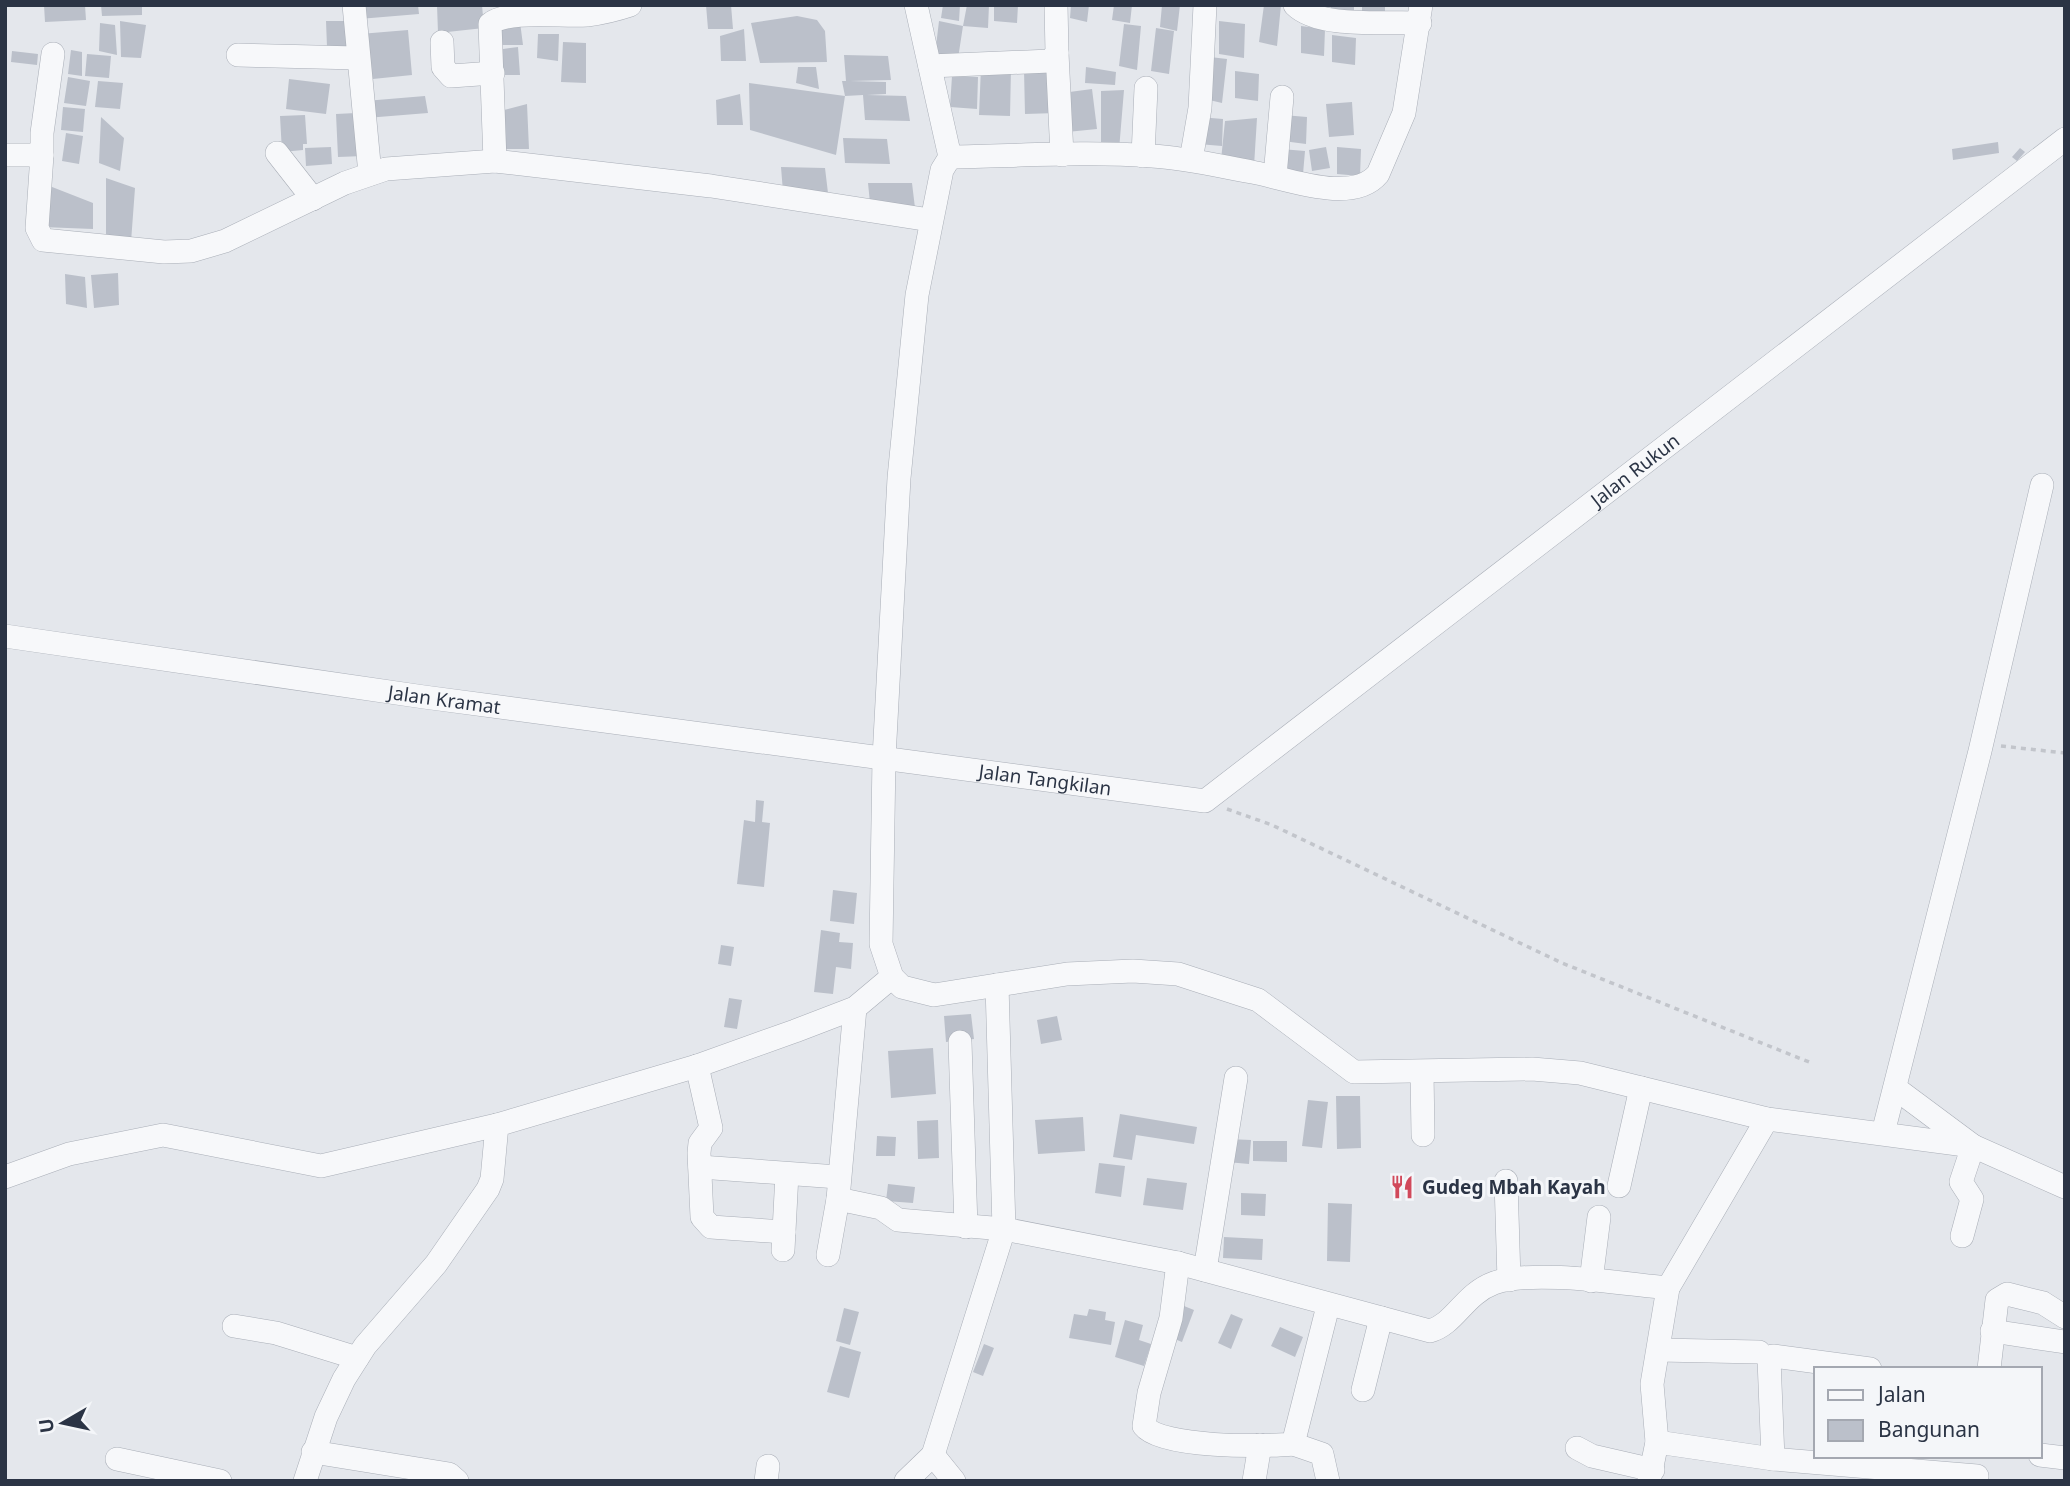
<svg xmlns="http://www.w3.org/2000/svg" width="2070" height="1486" font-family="'Noto Sans',sans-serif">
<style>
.building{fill:#bbc0ca}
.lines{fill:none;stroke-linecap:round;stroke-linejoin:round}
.minor-casing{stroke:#a9aeb7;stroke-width:24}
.path{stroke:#c2c5cb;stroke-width:3.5;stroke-dasharray:5 5;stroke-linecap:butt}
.minor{stroke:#f7f8fa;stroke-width:23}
.labels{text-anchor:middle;stroke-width:6;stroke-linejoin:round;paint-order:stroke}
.street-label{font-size:19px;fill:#2b3445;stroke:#f4f6f9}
.poi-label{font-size:19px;font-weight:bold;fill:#2b3445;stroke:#f4f6f9;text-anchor:start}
</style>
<rect width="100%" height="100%" fill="#e4e7ec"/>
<path class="building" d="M44,5H85L86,20L45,22Z
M101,5H142V15L102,16Z
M358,5H418L419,14L359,19Z
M437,5H482L484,28L438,33Z
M706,5H731L733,29H708Z
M943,5H960L959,21L941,18Z
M967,5H989L988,28L963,26L957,65L934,63L939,21L963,26Z
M994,5H1018L1017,23L994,21Z
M1071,5H1089L1087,22L1070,18Z
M1114,5H1132L1130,23L1112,20Z
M1162,5H1180L1177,31L1160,27Z
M1264,5H1281L1277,46L1259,42Z
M1331,5H1354V20L1330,17Z
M1362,5H1385V20L1362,18Z
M797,16L817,20L825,31L827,62L760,63L751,23Z
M120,21L146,25L141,58L121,57Z
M326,21H348L349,46L327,47Z
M1219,21L1245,24L1244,58L1219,54Z
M520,22L523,45H497L496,23Z
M100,23L115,25L117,55L99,51Z
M1124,24L1141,26L1137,70L1119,66Z
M1301,26L1325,29L1324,56L1301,53Z
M1156,28L1174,31L1169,74L1151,71Z
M744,29L746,61H721L720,36Z
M408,30L412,75L363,80L360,34Z
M538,34H559L558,61L537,58Z
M1332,35L1356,38L1355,65L1332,62Z
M563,42L586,43V83L561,82Z
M518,47L520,75H502L496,50Z
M71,50L82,52V76L68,74Z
M12,51L38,54L37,65L11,62Z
M87,54L111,56L109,78L85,76Z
M844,55L888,56L891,80L850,81L886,82V94L867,95L906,96L910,121L865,120L863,95L845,96L842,81H846Z
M1210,57L1227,59L1222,103L1205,99Z
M798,67H816L819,89L796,83Z
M981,67L1011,68L1010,116L979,115Z
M1086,67L1116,72L1115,85L1085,83Z
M1056,69L1057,113L1025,114L1024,70Z
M1235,71L1259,74L1258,101L1235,98Z
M952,76L978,77L977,109L950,107Z
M68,77L90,81L86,106L64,103Z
M289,79L330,84L326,114L286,109Z
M98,81L123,83L120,109L95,107Z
M749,83L845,96L836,155L750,130Z
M1092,89L1097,129L1067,132L1062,93Z
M1124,90L1119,150H1101V91Z
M740,94L743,125H717L716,100Z
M425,96L428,113L366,118L365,101Z
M1352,102L1354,135L1329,137L1326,104Z
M527,104L529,149H504L496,112Z
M63,107L85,109L83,132L61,130Z
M356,113L364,156L338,157L336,114Z
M305,115L307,144H303V150L282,152L280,116Z
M1283,115L1307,117L1306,144L1283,141Z
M101,117L124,138L120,171L99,163Z
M1199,117L1223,119L1222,146L1198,144Z
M1257,118L1254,166L1221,160L1225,121Z
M66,133L83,136L79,164L62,161Z
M843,138L887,139L890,164L845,163Z
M1998,142L1999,153L1953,160L1952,149Z
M331,147L332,164L306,166L305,148Z
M1326,147L1330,168L1312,171L1309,150Z
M1337,147L1361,149L1360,176L1337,174Z
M2020,148L2025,152L2017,161L2012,157Z
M1281,149L1305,151L1303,174L1278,172Z
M781,167L825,168L828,193L783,192Z
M106,178L135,188L131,242L106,235Z
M868,183H912L915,208L870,203Z
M47,185L93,203V229L42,227Z
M118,273L119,305L94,308L91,275Z
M65,274L85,277L87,308L66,304Z
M756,800L764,801L762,822L770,823L764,887L737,884L744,820L755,822Z
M833,890L857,893L854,924L830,921Z
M821,930L840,933L839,942L853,943L851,969L836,967L833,994L814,992Z
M721,945L734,947L731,966L718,964Z
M729,998L742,1000L737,1029L724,1027Z
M971,1014L974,1039L946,1042L944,1016Z
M1057,1016L1062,1040L1041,1044L1037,1020Z
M933,1048L936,1094L891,1098L888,1051Z
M1336,1096H1360L1361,1148L1337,1149Z
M1308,1100L1328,1102L1322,1148L1302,1146Z
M1120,1114L1197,1127L1194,1144L1136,1135L1132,1160L1113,1157Z
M1083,1117L1085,1151L1038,1154L1035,1120Z
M938,1120L939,1158L918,1159L917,1121Z
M877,1136L896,1137L895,1156H876Z
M1228,1139L1251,1140L1249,1164L1227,1162Z
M1253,1141H1287V1162L1253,1161Z
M1099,1163L1125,1166L1121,1197L1095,1193Z
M1147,1178L1187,1183L1183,1210L1143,1205Z
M888,1184L915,1187L913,1203L886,1201Z
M1241,1193L1266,1194L1265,1216L1241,1215Z
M1328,1203L1352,1204L1350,1262L1327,1261Z
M1224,1237L1263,1239L1262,1260L1223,1258Z
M1179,1304L1194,1310L1182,1342L1167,1336Z
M844,1308L859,1312L850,1345L836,1341Z
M1089,1309L1106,1312L1105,1320L1115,1322L1111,1345L1069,1338L1074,1314L1087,1316Z
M1231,1314L1243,1319L1231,1349L1218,1343Z
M1125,1320L1143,1325L1139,1340L1151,1344L1144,1366L1115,1357Z
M1280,1327L1303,1337L1295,1357L1271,1346Z
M984,1344L994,1348L983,1376L973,1372Z
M840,1346L861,1352L849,1398L827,1392Z"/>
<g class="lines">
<g class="minor-casing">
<g id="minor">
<path d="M354,5L370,174"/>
<path d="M916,5L950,157L942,170L917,295L899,478L884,758L881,944L892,977L902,987L934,995L1067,974L1133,971L1178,974L1258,1000L1354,1072L1532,1069L1580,1073L1767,1119L1973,1146L2065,1187"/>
<path d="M1295,5C1319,29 1387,21 1420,23"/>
<path d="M442,42L443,67L451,76L493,73"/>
<path d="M1057,53L1062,155"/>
<path d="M238,55L357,58"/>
<path d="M930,66L1050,61L1057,53L1056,5"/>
<path d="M277,153L313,199"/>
<path d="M5,155H42V133L53,54"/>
<path d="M42,155L37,228L43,240L164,252L191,251L225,241L345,183L386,169L495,161L711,186L930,220"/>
<path d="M1143,156L1146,88"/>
<path d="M950,157C1018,156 1085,151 1152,156C1186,158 1219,166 1252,172C1286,178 1352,205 1378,174L1404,113L1421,5"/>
<path d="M1191,160L1200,108L1205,5"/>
<path d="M495,161L490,24C508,9 562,17 587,15C602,13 615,10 630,5"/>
<path d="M1275,176L1282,97"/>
<path id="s1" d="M5,636L424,697L1205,801L2065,139"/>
<path d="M960,1042L966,1227"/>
<path d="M697,1066L711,1128L700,1143L699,1153L702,1217L711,1227L784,1232"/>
<path d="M1422,1072L1423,1135"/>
<path d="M1895,1088L1973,1146L1961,1182L1972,1199L1962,1236"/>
<path d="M1883,1133L1980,751L2042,485"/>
<path d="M700,1167L838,1177"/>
<path d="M5,1177L69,1154L163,1135L321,1166L497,1125"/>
<path d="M1506,1181L1509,1280"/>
<path d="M1619,1186L1641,1088"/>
<path d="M838,1199L881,1208L898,1220L1004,1229L1178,1263L1430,1331C1455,1324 1464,1294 1494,1283C1534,1269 1624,1284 1668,1288"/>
<path d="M783,1250L787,1174"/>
<path d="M828,1255L838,1199L855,1008"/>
<path d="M1178,1263L1171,1318L1149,1393L1144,1426C1161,1448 1264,1447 1293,1444L1328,1306"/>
<path d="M1205,1270L1236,1078"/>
<path d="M1591,1281L1599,1217"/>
<path d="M234,1326L276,1333L357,1358"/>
<path d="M1992,1331L2065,1342"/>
<path d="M1659,1350L1759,1352"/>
<path d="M1989,1369L1997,1300L2007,1294L2043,1303L2065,1317"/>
<path d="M1363,1390L1381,1318"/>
<path d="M1657,1442L1773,1459L1977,1476"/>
<path d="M1293,1444L1322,1454L1328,1481"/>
<path d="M1577,1448L1592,1456L1653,1470"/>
<path d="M313,1452L449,1474L457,1481"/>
<path d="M933,1455L954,1481"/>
<path d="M2040,1455L2065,1458"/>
<path d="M117,1459L220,1481"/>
<path d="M1773,1459L1769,1359L1773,1356L1870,1369"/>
<path d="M305,1481L326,1417L344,1379L365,1346L436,1264L488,1189L492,1179L497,1125L697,1066L795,1031L855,1008L892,977"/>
<path d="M766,1481L768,1466"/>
<path d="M906,1481L933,1455L1004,1229L997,985"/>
<path d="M1254,1481L1260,1445"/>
<path d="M1649,1481L1657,1442L1652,1384L1668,1288L1767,1119"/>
</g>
</g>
<path class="path" d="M2001,746L2065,753
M1227,809L1272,825L1562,963L1809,1062"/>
<use href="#minor" class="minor"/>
</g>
<defs>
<g id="restaurant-bare" transform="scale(1.89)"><path d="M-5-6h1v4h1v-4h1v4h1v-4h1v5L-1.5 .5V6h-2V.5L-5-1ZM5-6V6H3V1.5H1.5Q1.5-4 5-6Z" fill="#d1495b" stroke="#f4f6f9" stroke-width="2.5" paint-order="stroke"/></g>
</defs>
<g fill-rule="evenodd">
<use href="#restaurant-bare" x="1402" y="1187"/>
</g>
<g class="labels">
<g class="street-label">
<text dy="7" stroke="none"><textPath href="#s1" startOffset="1754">Jalan Rukun</textPath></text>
<text dy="7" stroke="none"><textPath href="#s1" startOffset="444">Jalan Kramat</textPath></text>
<text dy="7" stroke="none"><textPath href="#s1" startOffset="1050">Jalan Tangkilan</textPath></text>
</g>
<g class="poi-label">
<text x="1422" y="1194">Gudeg Mbah Kayah</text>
</g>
</g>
<rect width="2070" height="1486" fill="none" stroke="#2b3445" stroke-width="14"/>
<rect x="1814" y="1367" width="228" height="91" fill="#f4f6f9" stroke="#a4a8b1" stroke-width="2"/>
<rect x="1828" y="1390" width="35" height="10" fill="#f7f8fa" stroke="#a4a8b1" stroke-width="2"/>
<text x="1878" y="1402" font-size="21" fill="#2b3445">Jalan</text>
<rect x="1828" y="1420" width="35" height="21" fill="#bbc0ca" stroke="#a4a8b1" stroke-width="2"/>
<text x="1878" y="1437" font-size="21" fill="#2b3445">Bangunan</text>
<g transform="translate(63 1423) rotate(261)" stroke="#f4f6f9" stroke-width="5" paint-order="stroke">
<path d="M0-5L12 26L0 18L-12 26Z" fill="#2b3445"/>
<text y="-10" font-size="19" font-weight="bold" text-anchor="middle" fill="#2b3445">U</text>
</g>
</svg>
